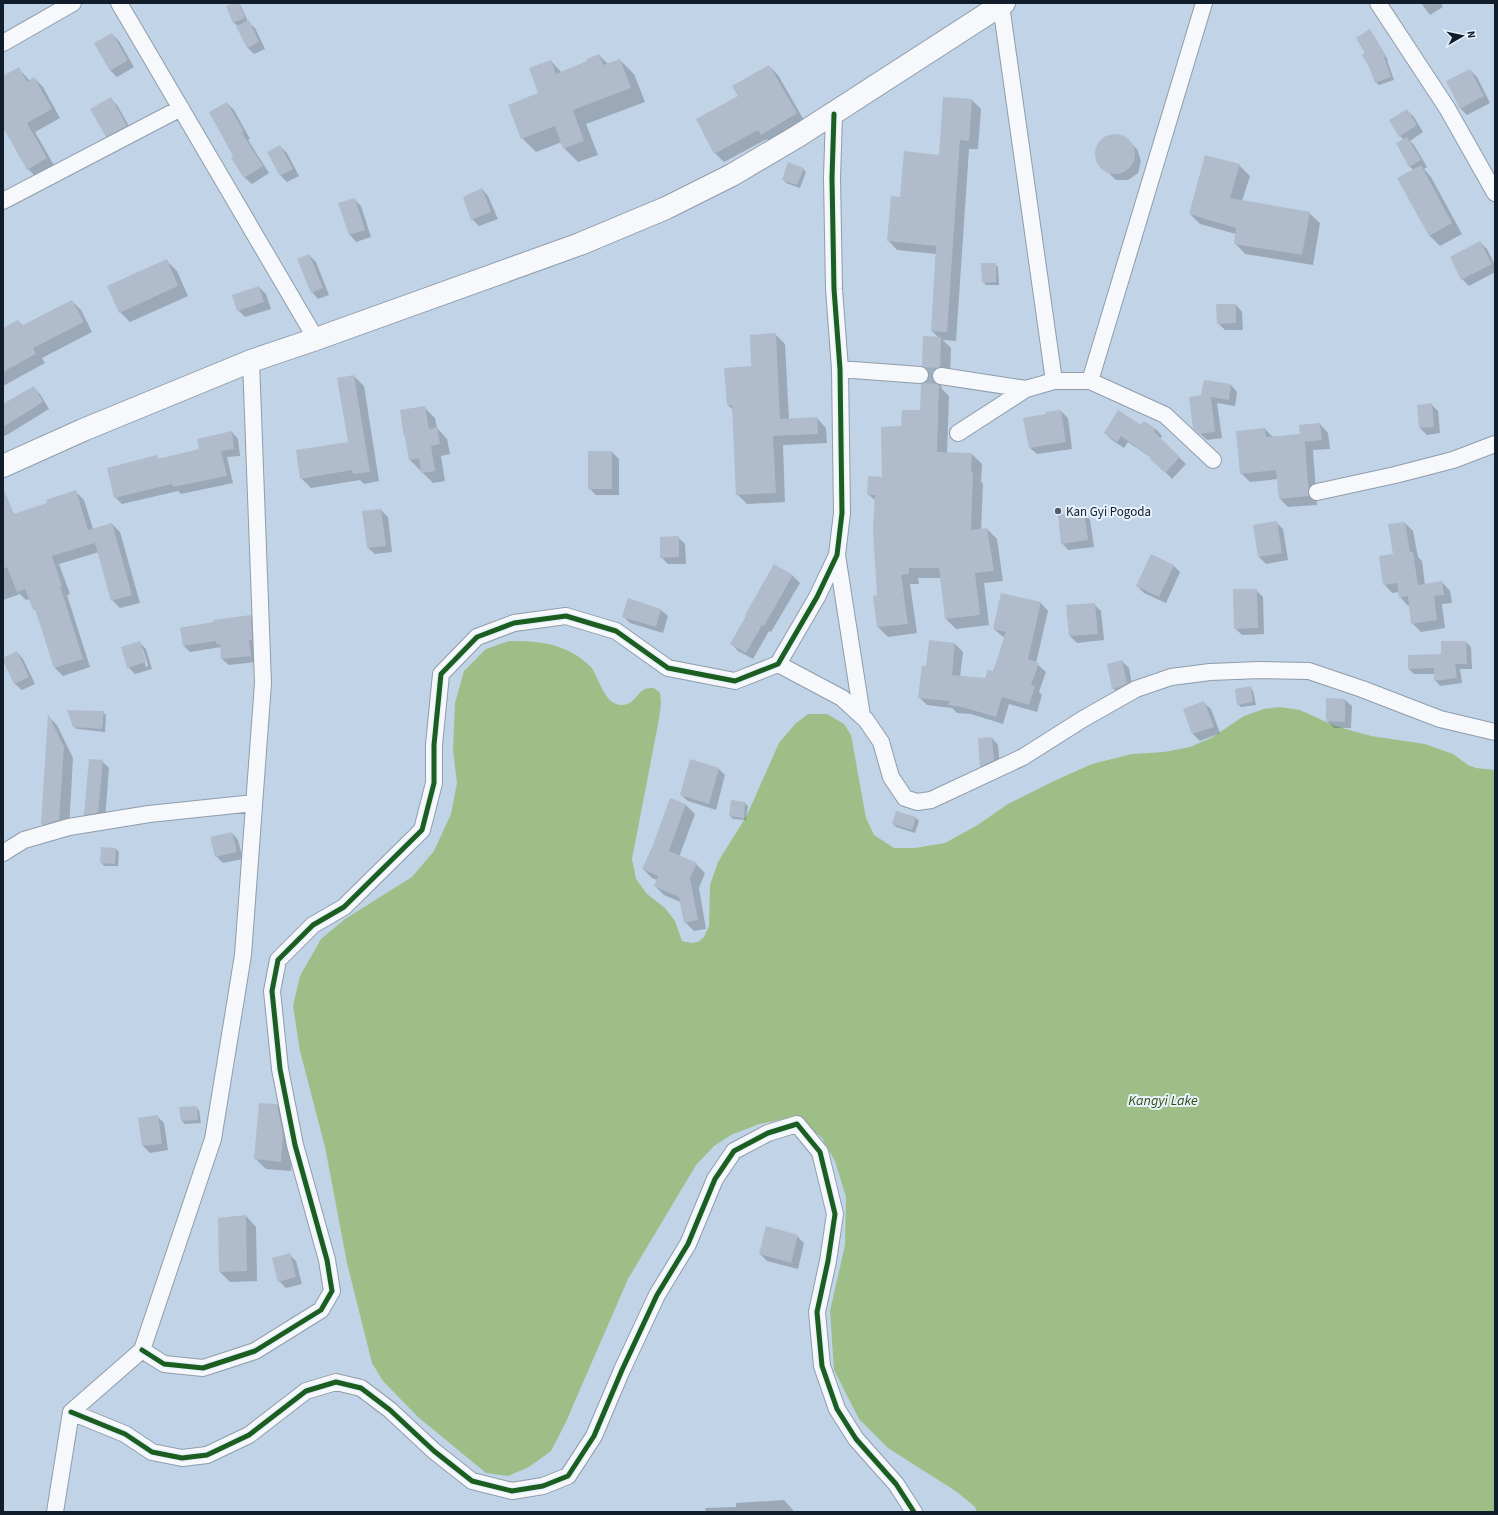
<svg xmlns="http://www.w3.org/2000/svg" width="1498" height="1515" font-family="'Source Sans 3',sans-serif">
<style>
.water{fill:#9dbf87}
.shadow{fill:#0003;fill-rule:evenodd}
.building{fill:#b0bbcb}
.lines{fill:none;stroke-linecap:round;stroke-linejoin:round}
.minor-tunnel{stroke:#9eafc0;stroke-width:16;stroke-dasharray:16 8;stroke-linecap:butt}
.minor-casing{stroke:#8f9dac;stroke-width:18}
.trunk-casing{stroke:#8f9dac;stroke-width:24}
.minor{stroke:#f6f8fb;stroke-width:16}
.trunk{stroke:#f6f8fb;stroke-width:22}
.cycleway-casing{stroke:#e8f2fc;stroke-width:8}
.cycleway{stroke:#1b5e20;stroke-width:5}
.poi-dot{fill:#4f5d6c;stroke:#e8f2fc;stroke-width:1.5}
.labels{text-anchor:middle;stroke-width:4;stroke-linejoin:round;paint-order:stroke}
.poi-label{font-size:13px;fill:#111d2a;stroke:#e8f2fc;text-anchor:start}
.water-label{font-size:14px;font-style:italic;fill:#344e0e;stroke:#e8f2fc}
</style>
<rect width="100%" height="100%" fill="#c1d3e6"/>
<path class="water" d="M509,641C532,641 554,642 574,654C580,657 587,663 591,667C600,679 604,706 623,705C634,704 637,693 645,689C647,688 652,688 654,688L660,693L661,703L659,719L632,859L636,879L647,894L665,908L675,921L682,941L691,943L698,942L704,937L709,926L710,885L718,862L747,815L779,743L795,724L808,714H827L844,724L851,735L866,818L874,835L894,848H915L945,843L976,826L1008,804L1054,781L1092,764L1132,754L1164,752L1190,747L1211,738L1244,716L1264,709L1280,707L1300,710L1335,726L1371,736L1425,744L1453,754L1468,765L1476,768L1495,770V1512H977L975,1507L957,1492L888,1448L859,1419L834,1370L830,1311L845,1245L846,1197L835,1161L822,1138L805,1125L784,1119L759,1124L731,1135L714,1146L696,1165L628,1279L565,1424L551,1451L529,1467L508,1476L486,1473L418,1417L383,1381L372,1363L347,1263L325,1147L300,1051L293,1006L300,976L321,939L345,919L412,877L434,851L451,814L457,783L453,750L455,703L464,671L486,649Z"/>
<path class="shadow" d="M238,3L241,6L248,22L255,28L265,49L254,54L248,48L238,26L234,23Z
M1421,3H1441L1443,7L1430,15Z
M1372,33L1388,60H1387L1394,80L1379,85L1376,82L1367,53Z
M112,34L119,41L134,67L117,77L110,70Z
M599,55L608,64L620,60L634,74L645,102L586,124L598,155L578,162L564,148L562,142L536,152L522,138L540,94L551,61L562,73L589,62Z
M769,66L778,75L805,122L771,143L767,139L724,162L715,153L739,96Z
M19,69L30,81L34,78L43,87L60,118L35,132L55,167L37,178L28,169L3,127V84Z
M1470,70L1477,77L1490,103L1467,115L1460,108Z
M111,99L117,105L133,133L113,143L107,136Z
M972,100L981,109L978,149H969L956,341L943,340L951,348L950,377L944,380L941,386L942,389L949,396L947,453L972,454L982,464L981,482L983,483L981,530L987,529L997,539L1003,581L984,583L989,625L956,629L946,619L941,578H918L919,584H910L917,633L888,637L878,627L876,501L868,494L883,478L902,427L921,411L938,337L932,331L937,254L897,250L888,240L901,198L940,156Z
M227,103L234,110L250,139L248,140L269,173L252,184L245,178L232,158L235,157Z
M1407,110L1414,117L1423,132L1410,141L1414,145L1427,167L1424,169L1431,177L1462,234L1440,246L1429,235L1414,170L1410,167L1397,144L1404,140L1400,136Z
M1112,135L1125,138L1129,142L1137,149L1141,161L1138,173L1128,180H1116L1099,164L1096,159V152L1102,141Z
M280,146L287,153L299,176L287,182L280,175Z
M1239,165L1250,176L1242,201L1309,213L1320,223L1313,265L1245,254L1235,243L1236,234L1200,224L1190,214Z
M803,169L806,172L800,188L786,183L783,179Z
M482,189L488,196L498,219L479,226L472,219Z
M354,199L361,206L371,237L356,242L350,235L340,204Z
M1480,242L1487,249L1495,265V272L1469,286L1462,279Z
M309,255L316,262L329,295L318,299L312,292Z
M166,260L177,271L188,296L130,322L120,312Z
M995,264L998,267L999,285H986L983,282Z
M259,287L266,294L271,309L245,317L238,310Z
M72,301L81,310L92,332L42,358L45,363L3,386V329L18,321L23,326Z
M1236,305L1242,312L1243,330H1225L1218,323Z
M775,334L785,344L789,420L817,418L826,428L827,443L783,445L785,502L747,504L737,494L733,410L728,405Z
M354,376L364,386L379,481L364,484L360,480L311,488L301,478L349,442Z
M1205,381L1231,385L1237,392L1235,406L1217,403L1222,438L1207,440L1194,428Z
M33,387L40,394L49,409L5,436L3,434V405Z
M1431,404L1438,411L1440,433L1427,435L1420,428Z
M424,407L435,418L437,428L447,439L450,454L441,456L445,481L433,483L410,460L407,439L405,437Z
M1061,411L1068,418L1072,449L1037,454L1030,448Z
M1320,424L1328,433L1330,449L1313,450L1317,505L1288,507L1280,499L1278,479L1250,482L1241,473L1265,429L1273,437L1301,435Z
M1141,426L1156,429L1162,436L1160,439L1186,464L1172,479L1152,458L1128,442L1124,448L1112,440L1105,433Z
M232,432L238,439L240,456L227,457L233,483L181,494L178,491L122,504L115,497L157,457L160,460L200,450Z
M612,452L619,459V495H596L589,488Z
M76,492L84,500L93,529L112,524L120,532L140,603L120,608L112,600L99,552L59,564L70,594L67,595L90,667L63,676L55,668L38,613L34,609L30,599L26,600L20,594L3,600V515L12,511L15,514L48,503Z
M381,510L388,517L392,552L375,554L368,548Z
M1084,513L1090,520L1094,547L1068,550L1062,543Z
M1276,522L1283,529L1288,560L1266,564L1259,557L1254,526Z
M1405,523L1413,531L1418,557L1422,561L1425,585L1442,582L1450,591L1452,603L1442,604L1445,628L1421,632L1412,623L1410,605L1408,606L1400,597L1399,592L1392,593L1384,584Z
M678,537L685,544L686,564H668L661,557Z
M775,566L793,576L800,583L771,632L769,631L753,659L738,651L732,644Z
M1174,566L1180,572L1166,603L1144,593L1137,586Z
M1256,590L1263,597L1264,634L1242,635L1235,628Z
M1041,603L1048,611L1036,663L1046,672L1039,692L1042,695L1037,712L1009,704L1003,724L971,714L957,713L952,708L927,705L919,697L927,667L930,641L955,644L963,652L960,677L986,679L993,672L1006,638L1002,636L994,629Z
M1094,604L1101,611L1104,640L1077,643L1070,636Z
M661,610L668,616L663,633L630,623L623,616Z
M251,616L257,623L256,662L229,665L222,659L221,647L190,652L184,646L181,628Z
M139,642L146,649L152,669L135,674L128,667ZM141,649H143L148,666L146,667Z
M1466,642L1471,647L1472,669H1460L1462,683L1440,686L1435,680V674H1414L1409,669L1442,655Z
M17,652L23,659L35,684L22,690L15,684L3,659Z
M1122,661L1129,668L1133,690L1120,695L1113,688Z
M1250,687L1253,691L1256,705L1241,707L1238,704Z
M1345,700L1352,706L1351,728H1334L1327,721Z
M1204,703L1211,709L1220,733L1200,741L1193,734L1184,710Z
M103,712L106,715L105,732L77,729L73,726Z
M49,717L57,725L73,758L69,829L51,834L42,824Z
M992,738L998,745L1000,767L987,773L981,766Z
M102,761L109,768L105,819L92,821L85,814Z
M719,769L725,775L716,810L688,801L681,795Z
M745,803L748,806L746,820L733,819L730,816Z
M686,805L695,814L679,857L696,864L705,873L699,888L706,929L694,931L685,922L680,902L664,895L655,886L657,880L652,878L643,869L654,845Z
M897,812L916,818L919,821L915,833L896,827L893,824Z
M232,833L238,840L243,859L223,863L216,856Z
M116,849L119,852L118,866H104L101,862Z
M277,1105L287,1116L293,1147L291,1171L266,1169L255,1158Z
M196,1107L199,1110L201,1123L185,1124L182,1121Z
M157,1116L164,1123L168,1150L150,1153L143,1146Z
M246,1216L256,1227L257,1281L230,1282L220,1272Z
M797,1236L804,1243L798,1269L767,1261L760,1254Z
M289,1254L296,1261L302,1284L286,1288L279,1281Z
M784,1500L793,1510V1512H706L705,1508L736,1507V1503Z"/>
<path class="building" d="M235,3H239L245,18L233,23L226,6Z
M249,20L259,42L247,48L236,26Z
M1370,29L1386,56L1384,57L1391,77L1375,83L1370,69L1362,55L1365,53L1356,38Z
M112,33L128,60L110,71L94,43Z
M599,54L603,65L620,59L631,88L573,110L584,141L563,149L555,126L521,139L508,105L538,93L529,68L551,60L556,74L587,61V59Z
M769,65L797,113L761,135L758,130L714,154L696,119L738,96L732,86Z
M19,67L27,82L34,77L52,109L27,123L47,158L27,170L3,127V76Z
M1470,69L1484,96L1460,109L1446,81Z
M111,97L127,126L106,137L90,109Z
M943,97L972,99L969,141L960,140L947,332L931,331L936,246L887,241L891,196L900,197L904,151L939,155Z
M227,102L244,132L242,133L263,166L244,178L231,158L233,156L209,112Z
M1407,109L1417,125L1399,137L1389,120Z
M1095 154a20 20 0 1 1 40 0a20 20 0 1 1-40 0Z
M1407,137L1421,160L1409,167L1396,143Z
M280,145L293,169L280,176L267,152Z
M1205,155L1240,164L1230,198L1310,212L1302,255L1234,244L1236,228L1189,214Z
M788,162L804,168L797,185L782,180Z
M1421,165L1452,223L1429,236L1397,178Z
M482,188L491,212L471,220L463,197Z
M355,198L365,230L349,235L338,203Z
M1480,241L1492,264L1461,280L1450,257Z
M309,254L323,288L311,293L297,259Z
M167,259L178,286L119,313L107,286Z
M981,263H996V282L982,283Z
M259,286L264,302L237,311L232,295Z
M72,300L84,322L33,348L36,354L3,372V328L18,320L21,326Z
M1216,304H1236V323L1217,324Z
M776,333L780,419L817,417L818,434L773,436L776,493L736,495L732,405H727L724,368L751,366L750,335Z
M923,336L941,337L940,367L934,370L932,375V380L935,383L939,385L937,452L972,453L971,472H973L971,530L987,528L994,571L975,573L980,615L945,619L939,568H909V574L901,575L908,624L877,627L873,596L877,595L873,531L875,495H867L868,476L882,477L881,427L901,426L902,410H920L921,384L928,381L929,375L928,371L922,366Z
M354,375L370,472L353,474L352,470L300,479L296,450L348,442L337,378Z
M1204,380L1231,384L1229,400L1211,397L1215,432L1199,434L1193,428L1189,397L1201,395Z
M34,386L43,402L3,427V404Z
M1432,403L1434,427L1419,428L1417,405Z
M425,406L429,429L437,427L440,444L431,446L435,471L421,473L419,459L409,460L405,437H404L400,410Z
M1061,410L1066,442L1029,448L1023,418L1046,414V412Z
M1118,410L1141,425L1144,421L1156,429L1154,432L1180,457L1165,473L1150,459L1151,457L1121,436L1117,442L1104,433Z
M1320,423L1322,440L1305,442L1309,496L1279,499L1276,470L1240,474L1236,431L1265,428L1266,437L1300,434L1299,425Z
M232,431L234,449L221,451L227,476L173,487L172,484L114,498L107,468L157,455L158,459L199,449L197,439Z
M588,451H612V489H588Z
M3,488L14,514L47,503L46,500L76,490L88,530L112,523L132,595L111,601L95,543L52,556L62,586H60L83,659L54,668L35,609L33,610L25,589L17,592L7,567L3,569Z
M381,509L386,546L367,548L362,511Z
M1084,512L1088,540L1061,544L1058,515Z
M1277,521L1282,553L1258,557L1253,525Z
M1405,522L1410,552H1413L1418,585L1442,581L1444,595L1434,596L1437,620L1411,624L1408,596L1399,598L1397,583L1383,585L1379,556L1393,554L1388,524Z
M679,536V557L660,558V537Z
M1151,554L1174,565L1159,597L1136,586Z
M774,564L793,575L764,626L762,625L746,653L730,644L746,616L745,615Z
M1233,589H1257L1258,628L1234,629Z
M1001,593L1041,602L1028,659L1039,663L1031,685L1035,686L1029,705L1002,697L996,717L962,707L948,705L949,701L918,698L922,666H926L929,640L955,643L952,675L985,678L988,670L993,671L1006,632L993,629Z
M628,598L661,609L656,627L622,617Z
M1095,603L1098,634L1069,636L1066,605Z
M251,615L252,640H249L251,656L221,659L220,644H216V641L183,646L180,628L214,622L213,620Z
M140,641L146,662L127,668L121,647Z
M1441,641H1466L1467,664H1455L1457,678L1434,681V668L1408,669V655L1441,654Z
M17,651L29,677L14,684L3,661V658Z
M1122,660L1127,683L1120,687L1112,689L1107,664Z
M1251,686L1253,702L1237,705L1235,689Z
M1326,698L1345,699V722L1326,721Z
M1204,701L1214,727L1192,734L1183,709Z
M67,710L104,711L102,729L73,727Z
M48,714L64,747L59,820L43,825L41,824Z
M992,737L994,760L980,767L978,738Z
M89,759L103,760L98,813L84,815Z
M690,759L719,768L709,804L680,795Z
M670,798L686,804L669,851L697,863L690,878L698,920L684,923L679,897L654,886L658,876L642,869L653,845Z
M731,800L745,802L744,818L729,816Z
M896,811L916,817L912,830L892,824Z
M232,832L237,852L215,857L210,837Z
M101,847L116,848L115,864L100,863Z
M259,1103L277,1104L283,1135L281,1162L254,1159Z
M197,1106L198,1120L181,1121L179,1107Z
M158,1115L162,1144L142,1146L138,1118Z
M246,1215L247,1271L219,1272L218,1218Z
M766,1226L798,1235L791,1263L759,1254Z
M290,1253L296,1277L278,1282L272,1258Z"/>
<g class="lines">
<path class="minor-tunnel" d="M920,375L941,376"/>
<g class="minor-casing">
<path id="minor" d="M119,3L316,339
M1378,3L1447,108L1495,193
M1001,5L1054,381
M3,43L73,3
M3,201L181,108
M840,369L920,375
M941,376L1026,389
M1090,381L1165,415L1213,460
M958,433L1026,389L1054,381H1090L1204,3
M1317,492L1395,475L1453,460L1495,444
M837,555L862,716
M778,664L842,698L866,720L881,742L891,777L905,798L917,802L931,800L1023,757L1083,719L1136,689L1171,677L1210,672L1260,670L1309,671L1362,689L1440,719L1495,732
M3,853L24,840L69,827L149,814L254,803
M142,1350L164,1364L203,1368L255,1351L321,1310L332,1291L327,1260L295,1145L280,1069L272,991L278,960L313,925L344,907L422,830L434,783V745L441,674L477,637L514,623L566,616L616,631L668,668L735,681L778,664L817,597L837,555L842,513L840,369L834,289L832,178L834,114
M71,1412L125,1434L152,1452L182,1458L207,1455L249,1435L306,1391L336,1382L361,1388L390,1410L434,1451L472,1481L512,1491L543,1486L568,1476L594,1436L622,1370L657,1295L688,1244L715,1179L734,1151L768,1133L797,1124L820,1152L835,1214L828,1261L817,1312L822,1366L837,1409L856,1439L896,1484L914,1512
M55,1512L71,1412L142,1350L213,1139L243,955L263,683L251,361"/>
</g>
<g class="trunk-casing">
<path id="trunk" d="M3,466L83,430L251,361L316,339L580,244L666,208L732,175L798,136L1004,3"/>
</g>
<use href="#minor" class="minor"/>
<use href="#trunk" class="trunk"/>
<g class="cycleway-casing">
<path id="cycleway" d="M142,1350L164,1364L203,1368L255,1351L321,1310L332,1291L327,1260L295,1145L280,1069L272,991L278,960L313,925L344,907L422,830L434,783V745L441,674L477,637L514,623L566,616L616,631L668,668L735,681L778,664L817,597L837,555L842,513L840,369L834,289L832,178L834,114
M71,1412L125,1434L152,1452L182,1458L207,1455L249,1435L306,1391L336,1382L361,1388L390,1410L434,1451L472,1481L512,1491L543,1486L568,1476L594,1436L622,1370L657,1295L688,1244L715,1179L734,1151L768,1133L797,1124L820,1152L835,1214L828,1261L817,1312L822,1366L837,1409L856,1439L896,1484L914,1512"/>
</g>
<use href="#cycleway" class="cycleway"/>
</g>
<circle class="poi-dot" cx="1058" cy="511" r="4"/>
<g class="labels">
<g class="poi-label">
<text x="1066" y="516">Kan Gyi Pogoda</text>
</g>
<g class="water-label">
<text x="1163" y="1105">Kangyi Lake</text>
</g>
</g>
<rect width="1498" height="1515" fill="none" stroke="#111d2a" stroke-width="8"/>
<g transform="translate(1462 36) rotate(81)" stroke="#e8f2fc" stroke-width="3" paint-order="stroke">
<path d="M0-3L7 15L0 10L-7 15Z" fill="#111d2a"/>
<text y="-6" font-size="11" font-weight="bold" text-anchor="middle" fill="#111d2a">N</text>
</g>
</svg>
